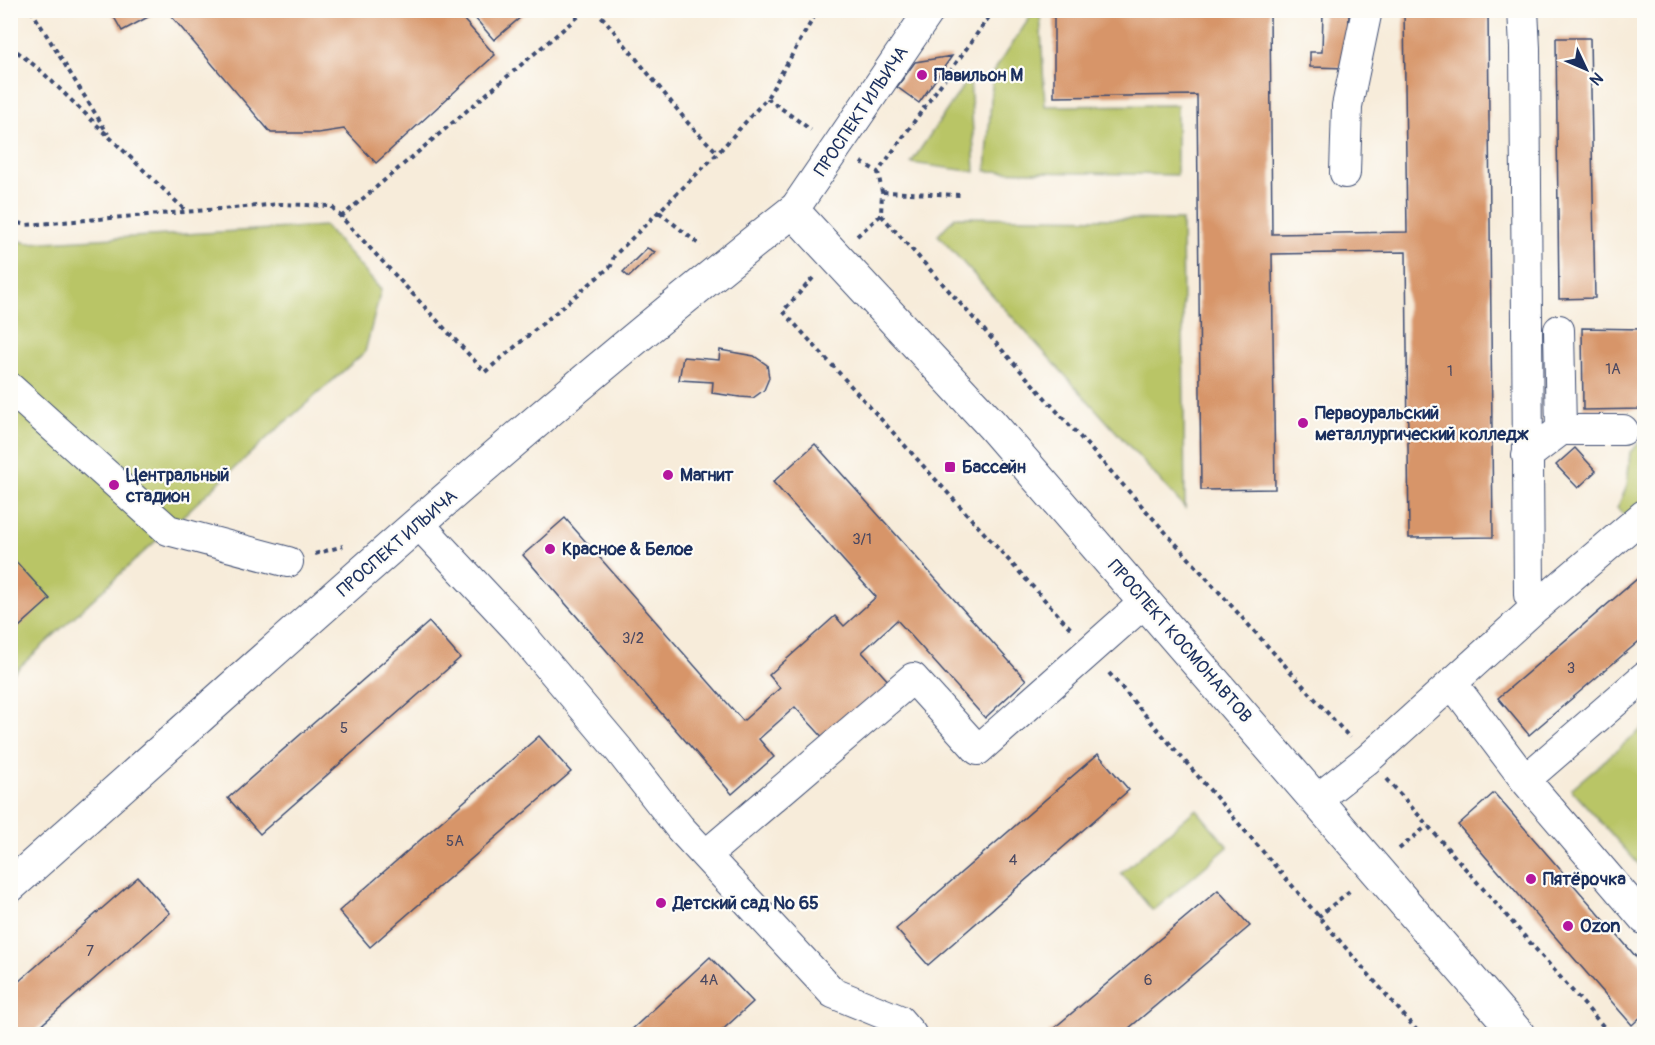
<svg xmlns="http://www.w3.org/2000/svg" width="1655" height="1045" font-family="Pangolin,sans-serif">
<style>
.green{fill:#b9c566;stroke:#6a7a62;stroke-width:1.5}
.building{fill:#d79569}
.lines{fill:none;stroke-linecap:round;stroke-linejoin:round}
.minor-casing{stroke:#3c4b71;stroke-width:32}
.major-casing{stroke:#3c4b71;stroke-width:35}
.path{stroke:#3c4b71;stroke-width:4;stroke-dasharray:4.5 4.5;stroke-linecap:butt}
.minor{stroke:#fff;stroke-width:30}
.major{stroke:#fff;stroke-width:33}
.poi-dot{fill:#b5179e;stroke:#fdfcf7;stroke-width:2}
.labels{text-anchor:middle;stroke-width:4.5;stroke-linejoin:round;paint-order:stroke}
.number-label{font-size:15px;fill:#4a4861}
.poi-label{font-size:18px;font-weight:bold;fill:#1b2f5e;stroke:#fdfcf7;text-anchor:start}
.street-label{font-size:18px;fill:#1b2f5e;stroke:#fdfcf7}
</style>
<rect width="100%" height="100%" fill="#fdfcf7"/>
<filter id="ink" filterUnits="userSpaceOnUse"><feTurbulence type="fractalNoise" baseFrequency=".0167" numOctaves="2"/><feDisplacementMap in="SourceGraphic" scale="12" xChannelSelector="R" yChannelSelector="G"/><feConvolveMatrix kernelMatrix="1 2 1 2 8 2 1 2 1" color-interpolation-filters="sRGB"/></filter>
<filter id="wash" filterUnits="userSpaceOnUse"><feTurbulence type="fractalNoise" baseFrequency=".008" numOctaves="4" result="noise"/><feDisplacementMap in="SourceGraphic" scale="24" xChannelSelector="R" yChannelSelector="G"/><feGaussianBlur stdDeviation="1.35" result="paint"/><feColorMatrix in="noise" values="0 0 0 0 0 0 0 0 0 0 0 0 0 0 0 0 0 1.4 0 .05"/><feComposite in="paint" operator="in"/></filter>
<g filter="url(#wash)">
<rect width="100%" height="100%" fill="#f7ecda"/>
<path class="green" d="M1035,10L1040,11L1045,106L1177,105V175L986,171L993,72Z
M970,76L975,172L911,163Z
M955,217L1182,220L1185,508L938,235Z
M325,226L381,290L365,352L266,439L11,675V238L27,243Z
M1644,438V506L1625,515L1617,508L1627,486L1630,452Z
M1644,727V864L1641,867L1571,789Z
M1196,809L1228,847L1153,911L1121,873Z"/>
<g id="blocks">
<path class="building" d="M110,10H161L122,31Z
M166,10H455L495,55L376,163L344,129L318,133H271Z
M468,10H529L494,40Z
M1054,10H1270L1272,234L1407,232L1404,10H1488L1493,537L1409,538L1406,252L1272,254L1275,489L1201,490L1197,95L1054,97Z
M1323,10H1349L1348,68L1310,67V52H1322Z
M1556,38H1590L1595,298L1559,299Z
M952,56L919,103L897,87L915,62Z
M647,248L655,252L629,277L623,272Z
M1582,328L1643,329L1642,409L1583,410Z
M720,350L754,356L767,365L769,378L764,390L753,398L740,397L712,393L713,382L679,380L683,357L719,360Z
M815,444L1026,680L985,718L897,620L862,652L891,684L827,742L795,707L759,739L774,757L732,794L523,555L565,518L743,721L780,688L769,675L835,616L844,626L876,597L773,482Z
M1575,448L1596,471L1578,488L1556,465Z
M10,555L50,599L10,635Z
M1644,573V637L1529,735L1498,698Z
M429,622L460,658L260,834L228,798Z
M539,736L571,772L370,947L339,911Z
M1098,754L1129,790L928,965L896,929Z
M1494,793L1644,966V1014L1632,1025L1458,825Z
M138,877L170,913L31,1034H10V989Z
M1218,890L1250,926L1122,1034H1047Z
M710,957L753,1002L718,1034H627Z"/>
</g>
</g>
<g filter="url(#ink)">
<use href="#blocks" fill-opacity="0" stroke="#3c4b71" stroke-width="1.5"/>
<g class="lines">
<g class="minor-casing">
<path id="minor" d="M1523,10L1525,48L1529,595L1536,607
M1345,173L1347,106L1367,10
M793,211L930,10
M1559,330L1561,430
M10,388L168,530L288,562
M1527,456L1561,430H1623
M418,523L518,630L619,750L680,828L833,993L899,1020L911,1034
M1452,683L1525,780L1644,677
M1525,780L1644,919
M1316,800L1368,759L1536,607L1644,515
M706,855L913,678L978,750L1146,601"/>
</g>
<g class="major-casing">
<path id="major" d="M10,886C267,657 522,424 793,211L992,425L1518,1034"/>
</g>
<path class="path" d="M31,10L108,134
M595,10L605,20L688,123L718,153
M994,10L878,172L882,192L881,215L1350,738
M10,46L39,69L187,212
M767,98L811,130
M861,162L878,172
M883,192L960,195
M659,212L701,246
M341,217L586,10
M10,221L26,225L281,204L331,206L485,372L611,266L614,256L718,153L767,98L818,10
M857,236L881,215
M813,278L783,311L1071,629
M315,554L343,546
M1109,673L1420,1034
M1387,779L1610,1034
M1399,849L1427,826
M1318,917L1352,889"/>
<use href="#minor" class="minor"/>
<use href="#major" class="major"/>
</g>
</g>
<g class="poi-dot">
<circle cx="922" cy="75" r="6"/>
<circle cx="1303" cy="423" r="6"/>
<rect x="944" y="461" width="12" height="12" rx="3"/>
<circle cx="668" cy="475" r="6"/>
<circle cx="114" cy="485" r="6"/>
<circle cx="550" cy="549" r="6"/>
<circle cx="1531" cy="879" r="6"/>
<circle cx="661" cy="903" r="6"/>
<circle cx="1568" cy="926" r="6"/>
</g>
<g class="labels">
<g class="number-label">
<text x="1613" y="374">1А</text>
<text x="1450" y="376">1</text>
<text x="862" y="544">3/1</text>
<text x="633" y="643">3/2</text>
<text x="1571" y="673">3</text>
<text x="344" y="733">5</text>
<text x="455" y="846">5А</text>
<text x="1013" y="865">4</text>
<text x="90" y="956">7</text>
<text x="709" y="985">4А</text>
<text x="1148" y="985">6</text>
</g>
<g class="poi-label">
<text x="934" y="81">Павильон М</text>
<text x="1315" y="419">Первоуральский<tspan x="1315" dy="21">металлургический колледж</tspan></text>
<text x="962" y="473">Бассейн</text>
<text x="126" y="481">Центральный<tspan x="126" dy="21">стадион</tspan></text>
<text x="680" y="481">Магнит</text>
<text x="562" y="555">Красное &amp; Белое</text>
<text x="1543" y="885">Пятёрочка</text>
<text x="673" y="909">Детский сад № 65</text>
<text x="1580" y="932">Ozon</text>
</g>
<g class="street-label">
<text transform="translate(861 111) rotate(-56)" y="6">ПРОСПЕКТ ИЛЬИЧА</text>
<text transform="translate(397 543) rotate(-41)" y="6">ПРОСПЕКТ ИЛЬИЧА</text>
<text transform="translate(1180 641) rotate(49)" y="6">ПРОСПЕКТ КОСМОНАВТОВ</text>
</g>
</g>
<rect width="1655" height="1045" fill="none" stroke="#fdfcf7" stroke-width="36"/>
<g transform="translate(1586 69) rotate(134)" stroke="#fdfcf7" stroke-width="4.5" paint-order="stroke">
<path d="M0-4.5L10 22L0 15L-10 22Z" fill="#1b2f5e"/>
<text y="-9" font-size="16" font-weight="bold" text-anchor="middle" fill="#1b2f5e">N</text>
</g>
</svg>
